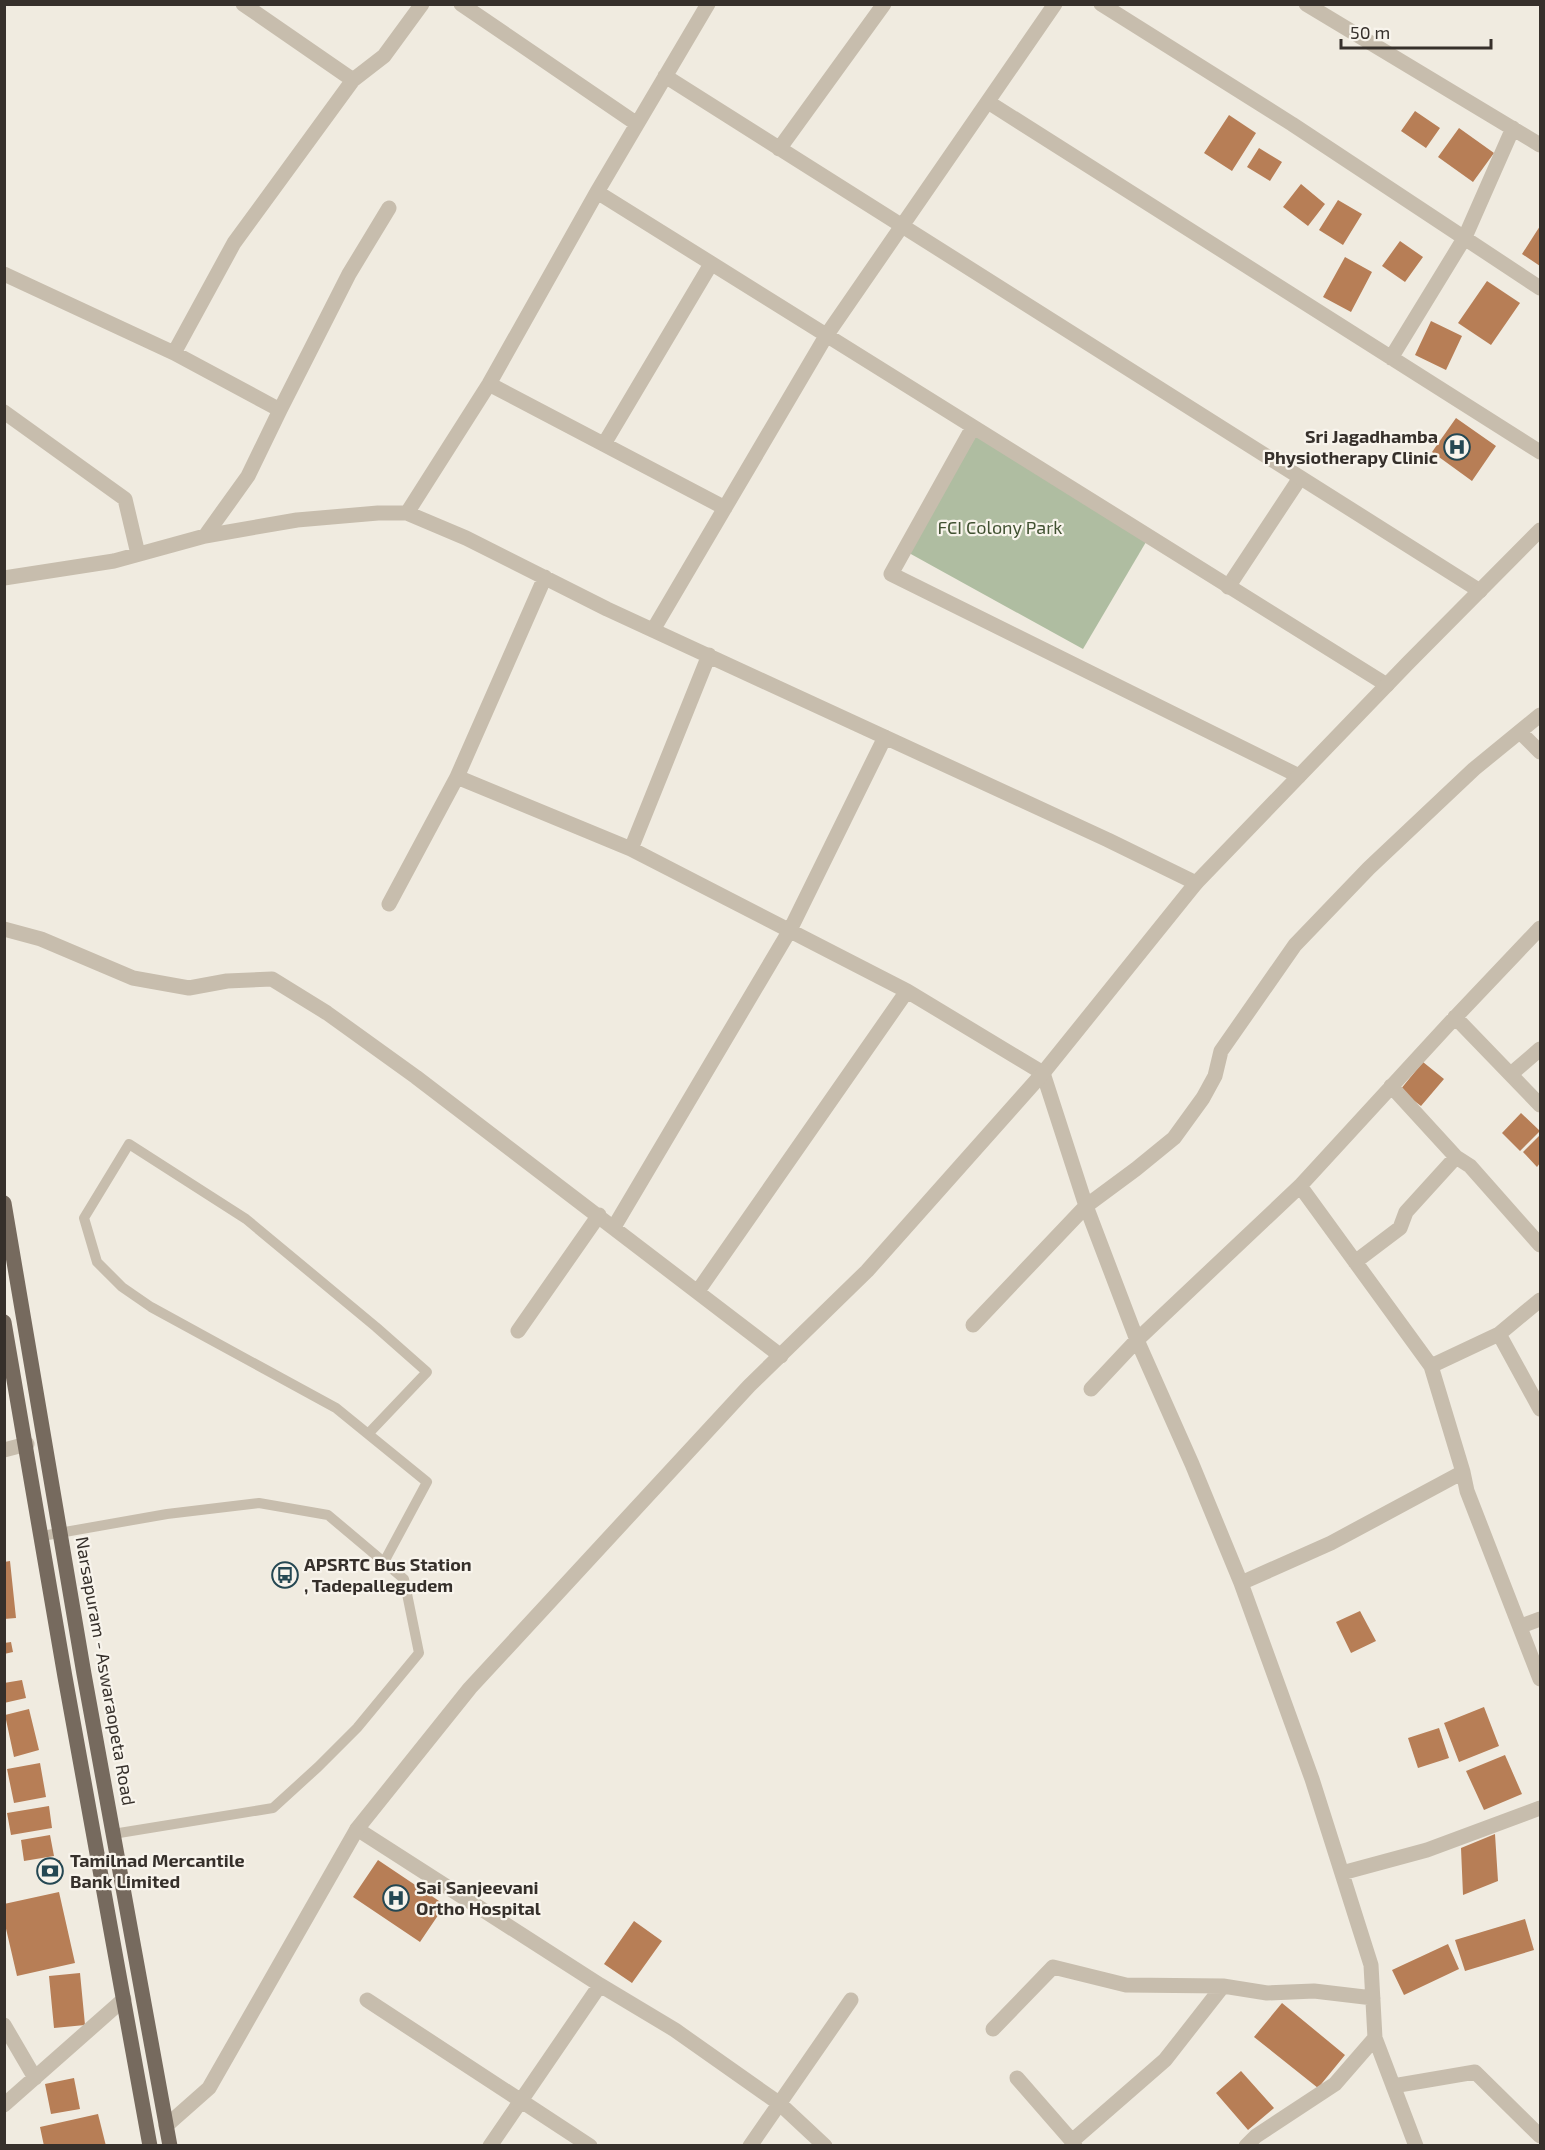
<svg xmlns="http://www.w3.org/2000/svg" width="1545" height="2150" font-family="'Exo 2',sans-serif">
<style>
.green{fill:#afbda1}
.building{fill:#b77e56}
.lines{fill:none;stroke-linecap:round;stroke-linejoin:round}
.service{stroke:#c7bdad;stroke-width:10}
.pedestrian{stroke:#c7bdad;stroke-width:15}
.minor{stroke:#c7bdad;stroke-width:15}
.tertiary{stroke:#c7bdad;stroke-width:15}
.primary{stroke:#766a5e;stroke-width:15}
.labels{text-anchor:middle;stroke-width:4.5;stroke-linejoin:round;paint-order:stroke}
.poi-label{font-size:18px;font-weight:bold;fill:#36302b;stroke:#f8f4ec;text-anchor:start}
.park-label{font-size:18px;fill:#405131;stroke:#f8f4ec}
.street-label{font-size:18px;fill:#36302b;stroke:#f8f4ec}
</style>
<rect width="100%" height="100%" fill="#f0ebe0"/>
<path class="green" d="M976,436L1146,542L1083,649L909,553Z"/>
<path class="building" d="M1415,111L1440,128L1426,148L1401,131Z
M1229,115L1256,133L1232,171L1204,153Z
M1459,128L1494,153L1473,182L1438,157Z
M1259,148L1282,162L1270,181L1247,167Z
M1301,184L1325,204L1308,226L1283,207Z
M1338,200L1362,214L1343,245L1319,230Z
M1540,226V266L1522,254Z
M1400,241L1423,257L1405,282L1382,266Z
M1345,257L1372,272L1351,312L1323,297Z
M1487,281L1520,303L1491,345L1458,323Z
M1431,321L1462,336L1446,370L1415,355Z
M1456,418L1496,446L1472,481L1432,452Z
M1423,1062L1444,1079L1421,1106L1400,1090Z
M1521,1113L1540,1131L1520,1151L1502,1133Z
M1540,1135V1163L1537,1167L1523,1152Z
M10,1561L16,1618L4,1619V1562Z
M1360,1611L1376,1641L1351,1653L1336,1622Z
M11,1642L13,1652L4,1654V1643Z
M22,1680L26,1698L4,1703V1683Z
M1484,1707L1499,1746L1459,1762L1444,1723Z
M29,1709L39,1750L14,1757L5,1715Z
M1439,1728L1449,1758L1418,1768L1408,1738Z
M1505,1755L1522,1794L1484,1810L1466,1771Z
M40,1763L46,1797L14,1803L7,1769Z
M49,1806L52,1828L11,1835L7,1813Z
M1495,1834L1498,1881L1463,1895L1461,1848Z
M50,1835L54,1856L24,1861L21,1840Z
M60,1860L63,1876L51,1879L48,1862Z
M378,1860L445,1905L420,1942L353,1897Z
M59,1892L75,1963L17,1976L4,1920V1904Z
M1525,1919L1534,1950L1465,1971L1455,1940Z
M634,1921L662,1941L632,1983L604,1964Z
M1448,1944L1459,1969L1404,1995L1392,1970Z
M80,1973L85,2025L54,2028L49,1976Z
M1282,2003L1345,2055L1318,2088L1254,2037Z
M1241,2071L1274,2108L1248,2130L1216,2093Z
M74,2078L80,2109L51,2114L45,2084Z
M98,2114L106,2146H44L40,2127Z"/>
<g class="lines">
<path class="service" d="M368,1434L427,1372L376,1327L246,1219L129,1144L84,1218L97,1262L122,1287L151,1307L336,1408L427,1482L384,1562
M42,1536L167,1514L259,1503L328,1515L404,1579L419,1653L357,1728L318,1767L273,1808L113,1834"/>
<path class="pedestrian" d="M1228,587L1300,478"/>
<path class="minor" d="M461,4L637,124
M1101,4L1292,124L1540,288
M1306,4L1540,145
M665,76L1480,591
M353,80L384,56L422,4
M988,102L1540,452
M779,149L884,4
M597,192L1387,685
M4,274L174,353L280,410
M174,353L234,243L353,80L243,4
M1391,358L1465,237L1513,128
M489,384L725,508
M4,412L125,499L138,554
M973,427L891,574L1299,776
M604,444L711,264
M407,513L489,384L597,192L708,4
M205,536L248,476L280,410L349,274L389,208
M4,578L114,561L205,536L297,520L378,513H407L466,538L607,609L1108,840L1196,883
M653,630L826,336L1055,4
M1520,732L1540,752
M457,777L631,849L907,991L1043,1073L1086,1206L1137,1340L1192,1464L1241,1583L1312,1779L1371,1965L1375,2038L1416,2146
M631,849L709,655
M389,904L457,777L545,577
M4,929L41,939L133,978L189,988L227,981L272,979L327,1013L416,1077L781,1356
M1455,1017L1540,1105
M1511,1074L1540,1049
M1391,1086L1456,1157L1470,1166L1540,1245
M1300,1186L1431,1366L1463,1472L1467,1491L1540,1679
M614,1227L790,930L885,737
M1355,1262L1400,1228L1406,1212L1456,1157
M698,1291L907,991
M973,1325L1086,1206L1136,1169L1174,1138L1203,1098L1215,1076L1221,1051L1295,945L1369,868L1474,769L1540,715
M518,1331L599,1215
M1499,1334L1540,1409
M1431,1366L1499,1334L1540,1300
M1091,1389L1137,1340L1300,1186L1447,1026L1540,928
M4,1450L27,1444
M1241,1583L1331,1543L1463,1472
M1521,1626L1540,1619
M357,1829L600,1985L675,2030L780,2104L825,2146
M1342,1873L1427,1850L1540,1808
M367,2000L590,2146
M4,2025L35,2078
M993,2029L1053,1967L1126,1985L1223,1986L1267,1993L1314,1991L1373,1998
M1017,2078L1072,2141
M1393,2086L1475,2072L1540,2136
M4,2105L124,1999
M490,2146L600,1985
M750,2146L851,2000
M1075,2146L1072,2141L1165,2060L1223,1986
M1246,2146L1256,2136L1335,2084L1375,2038"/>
<path class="tertiary" d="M166,2126L209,2088L357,1829L470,1688L749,1386L867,1271L1043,1073L1196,883L1408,663L1540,530"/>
<path class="primary" d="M4,1203L84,1674L170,2146
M4,1322L65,1677L150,2146"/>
</g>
<defs>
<g id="hospital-ring" transform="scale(1.35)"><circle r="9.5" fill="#f8f4ec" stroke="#254853" stroke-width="1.5"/><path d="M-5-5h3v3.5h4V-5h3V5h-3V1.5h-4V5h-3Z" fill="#254853"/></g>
<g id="bus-ring" transform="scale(1.35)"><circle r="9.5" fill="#f8f4ec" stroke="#254853" stroke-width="1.5"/><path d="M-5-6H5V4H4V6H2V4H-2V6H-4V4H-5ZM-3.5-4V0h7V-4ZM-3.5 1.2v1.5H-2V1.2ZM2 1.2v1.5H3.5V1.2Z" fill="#254853"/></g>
<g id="bank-ring" transform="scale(1.35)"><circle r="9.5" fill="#f8f4ec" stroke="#254853" stroke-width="1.5"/><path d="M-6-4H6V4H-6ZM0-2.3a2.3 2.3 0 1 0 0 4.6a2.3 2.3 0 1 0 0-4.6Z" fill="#254853"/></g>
</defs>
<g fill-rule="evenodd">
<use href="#hospital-ring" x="1457" y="447"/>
<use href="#bus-ring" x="285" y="1575"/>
<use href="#bank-ring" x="50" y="1871"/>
<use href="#hospital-ring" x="396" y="1898"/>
</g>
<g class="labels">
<g class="poi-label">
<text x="1438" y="443" text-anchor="end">Sri Jagadhamba<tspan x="1438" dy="21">Physiotherapy Clinic</tspan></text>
<text x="304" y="1571">APSRTC Bus Station<tspan x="304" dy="21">, Tadepallegudem</tspan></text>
<text x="70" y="1867">Tamilnad Mercantile<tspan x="70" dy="21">Bank Limited</tspan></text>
<text x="416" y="1894">Sai Sanjeevani<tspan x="416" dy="21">Ortho Hospital</tspan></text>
</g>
<g class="park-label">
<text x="1000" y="534">FCI Colony Park</text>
</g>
<g class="street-label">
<text transform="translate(105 1671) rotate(80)" y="6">Narsapuram - Aswaraopeta Road</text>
</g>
</g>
<rect width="1545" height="2150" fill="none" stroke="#36302b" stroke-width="12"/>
<path d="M1341 39v9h150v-9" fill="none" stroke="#36302b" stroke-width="3"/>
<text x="1350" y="39" font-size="18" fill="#36302b" stroke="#f8f4ec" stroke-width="4.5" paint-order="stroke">50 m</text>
</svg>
